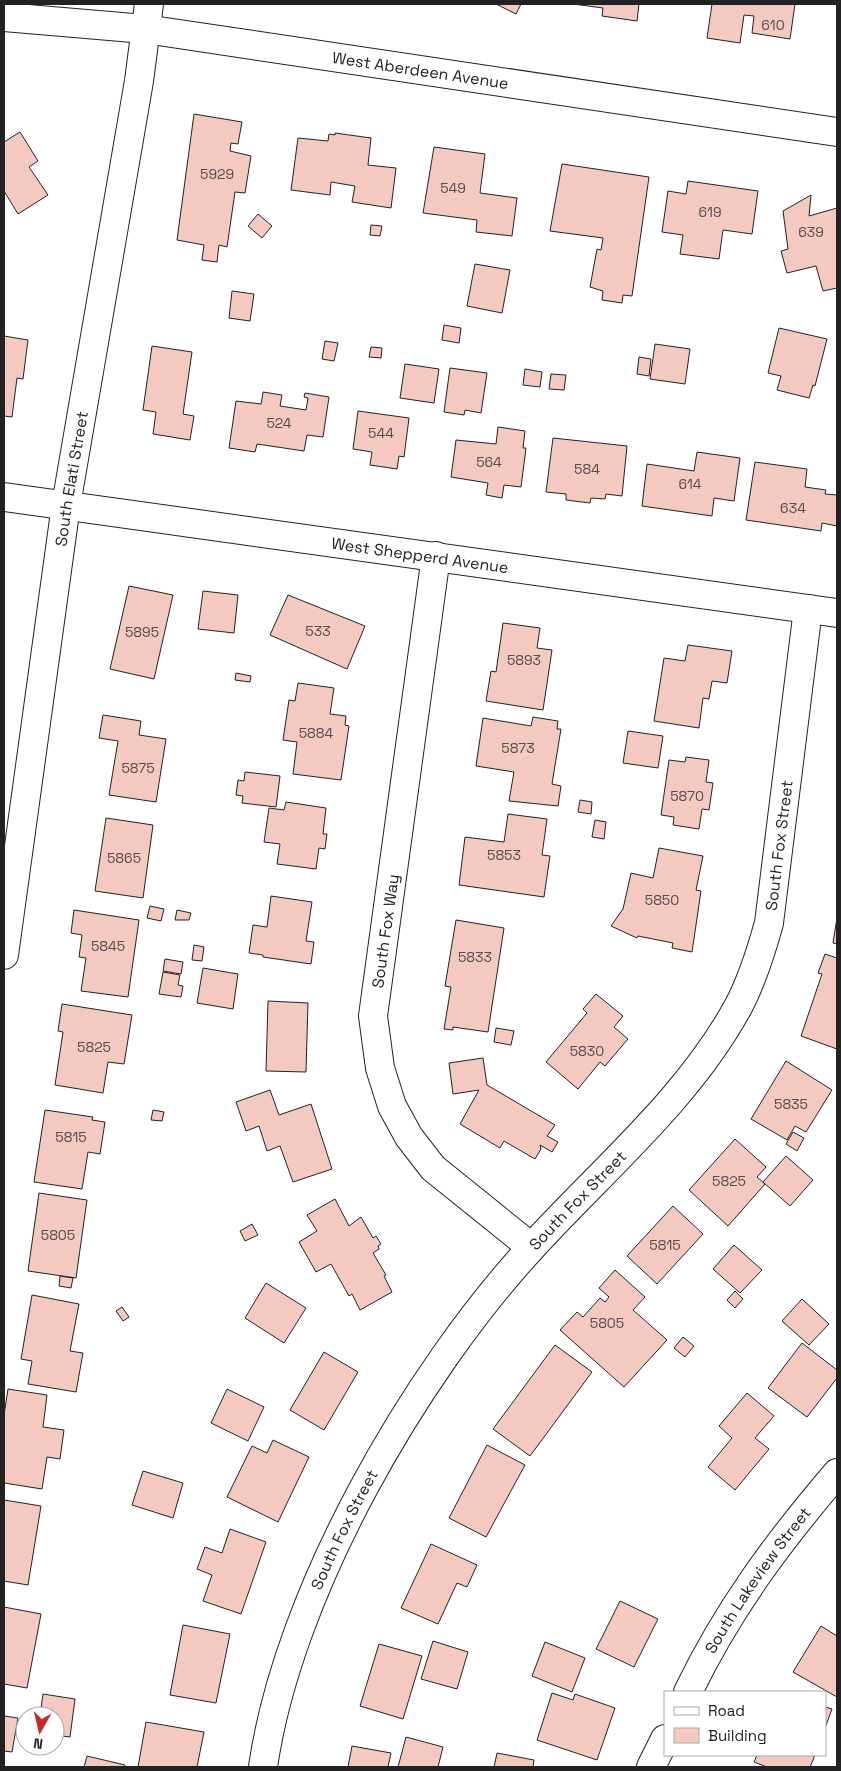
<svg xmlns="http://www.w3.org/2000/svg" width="841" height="1771" font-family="'Space Grotesk',sans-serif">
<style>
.building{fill:#f3c9c0;stroke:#222}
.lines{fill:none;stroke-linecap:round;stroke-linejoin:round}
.minor-casing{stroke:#222;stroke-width:30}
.minor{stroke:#fff;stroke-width:28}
.labels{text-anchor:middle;stroke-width:4;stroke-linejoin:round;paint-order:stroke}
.number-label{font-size:14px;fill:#564c4a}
.street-label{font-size:16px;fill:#222;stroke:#fff}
</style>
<rect width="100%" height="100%" fill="#fff"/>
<path class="building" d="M496,4H521L516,14Z
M573,4H639L637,21L602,16L603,8Z
M712,4H795L790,39L752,33L754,16L744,15L740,43L707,38Z
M194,114L242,122L238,144L231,143L230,151L251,156L245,193L235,192L227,247L219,245L217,262L202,260L204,245L177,240Z
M20,132L38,161L29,167L48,195L18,214L4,191V142Z
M335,133L371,138L368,165L396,168L391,208L352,202L355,186L331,182L330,195L291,190L298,138L328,141L329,134L335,135Z
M434,147L485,154L480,193L517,198L512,236L476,232L477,220L423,213Z
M562,164L649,177L632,296L623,295L622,303L602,300L603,291L590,287L597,249L601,250L603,238L550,231Z
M688,181L758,191L752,234L723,230L719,259L680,254L683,235L662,232L668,191L686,194Z
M811,195L809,216L837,208V288L823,291L816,266L787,273L781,251L788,249L783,211Z
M258,214L272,226L262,238L248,226Z
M371,225L382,226L380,236L370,235Z
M475,264L510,270L502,313L467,306Z
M232,291L254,294L250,321L229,318Z
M444,325L461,328L459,343L442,340Z
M779,328L827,339L815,386L813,385L809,398L777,390L781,376L768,373Z
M4,336L28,340L23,379L17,378L12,417L4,416Z
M325,341L338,343L334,361L322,359Z
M655,344L690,349L685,384L650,379Z
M152,346L192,352L183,414L194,416L190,440L153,434L156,412L143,410Z
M371,347L382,348L381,358L369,357Z
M639,357L651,359L649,376L637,374Z
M405,364L439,369L434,403L400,398Z
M450,368L487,373L481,413L465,410L464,415L444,412Z
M525,369L542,372L540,387L523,385Z
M551,374L566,375L564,390L549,389Z
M263,392L282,395L280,406L306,410L308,398L304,397L305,393L329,397L323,437L307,435L304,451L257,444L255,452L229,448L236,401L261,404Z
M358,411L409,418L404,457L399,456L397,469L370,465L372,452L353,449Z
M498,427L525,431L523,448H526L521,487L504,485L502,498L486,495L488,483L451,477L456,440L496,444Z
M553,438L627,446L622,496L606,494L605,499L591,498L590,503L566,500V494L546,492Z
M697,452L740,458L734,501L714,498L712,516L642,506L647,464L694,471Z
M755,462L807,469L805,487L826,490L825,494L837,495V526L822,523L821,531L746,520Z
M129,586L173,595L154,679L110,669Z
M203,591L238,595L234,633L198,629Z
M288,595L365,626L347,669L270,635Z
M503,623L540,628L537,648L552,650L543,710L486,701L491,671L496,672Z
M688,645L732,651L727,683L712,681L709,699L703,698L699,728L654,721L664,658L685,661Z
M236,673L251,676L250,682L235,680Z
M298,683L334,688L330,714L346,716L345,725L349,726L341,780L293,774L297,742L283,740L289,700L295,701Z
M103,715L141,721L139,735L166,739L156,802L109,795L118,741L99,738Z
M533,717L558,721L557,729H561L552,784L561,786L558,806L509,801L514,772L476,766L483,718L531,726Z
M628,731L663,736L658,768L623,763Z
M686,757L709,760L706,782L713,783L709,810L702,809L699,829L673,825L674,817L661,815L669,760L685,762Z
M245,772L280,776L276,807L242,803L243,796L236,795L238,780L244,781Z
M580,800L592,802L591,814L578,812Z
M286,802L326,808L323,834H327L325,849L319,848L316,869L277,864L280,844L264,842L269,808L284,810Z
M508,814L547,819L542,855L550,856L544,897L459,885L465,837L504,842Z
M106,818L153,825L143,898L95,891Z
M595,820L606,822L604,839L592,837Z
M659,848L703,856L696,890L701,891L692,952L672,948L673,943L638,936L637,938L611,926L623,909L631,873L653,878Z
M271,896L312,902L306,941L314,942L311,964L263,957V955L249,953L253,925L267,927Z
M150,906L164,909L161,921L147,918Z
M74,910L139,920L128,997L81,991L86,958L79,957L82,935L71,933Z
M177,910L191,913L189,920H175Z
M837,918V944L833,943Z
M456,920L504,928L488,1032L453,1027V1030L444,1029L451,987L445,986Z
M194,945L204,947L202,961L192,960Z
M825,954L837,958V1049L801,1036L822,974L818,973Z
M165,959L183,962L181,974L163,971Z
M203,968L238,974L233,1009L197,1003Z
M163,972L180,975L178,985L183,986L181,997L159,994Z
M596,994L623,1016L614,1027L628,1039L605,1066L600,1062L578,1089L546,1062L587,1013L583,1009Z
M268,1001L308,1003L306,1072L266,1071Z
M62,1004L132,1015L124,1064L108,1062L103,1093L55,1085L63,1032L58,1031Z
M496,1028L514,1031L511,1045L494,1042Z
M483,1058L487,1085L555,1125L547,1136L558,1142L552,1152L540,1145L541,1149L535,1159L504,1141L500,1148L460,1124L479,1090L453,1094L449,1063Z
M786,1061L832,1090L806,1132L795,1126L787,1140L751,1119Z
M270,1090L279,1115L311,1104L332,1169L293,1182L280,1146L267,1151L259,1126L246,1131L236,1102Z
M45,1110L93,1117L92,1120L105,1122L100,1154L88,1152L82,1189L34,1182Z
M153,1110L164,1112L162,1121L151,1120Z
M793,1132L804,1138L797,1151L786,1144Z
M735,1139L766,1167L757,1177L765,1184L728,1226L689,1190Z
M786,1156L813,1180L790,1206L763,1182Z
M39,1193L87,1200L76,1278L28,1271Z
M335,1199L349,1226L361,1217L373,1238L376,1236L381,1244L378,1246L379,1249L373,1253L386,1275L384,1276L392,1292L360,1310L352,1294L349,1296L331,1264L316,1272L299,1242L317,1231L307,1215Z
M673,1206L703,1234L657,1284L627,1256Z
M252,1224L258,1235L245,1241L240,1231Z
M734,1245L762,1270L740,1293L713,1269Z
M615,1270L645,1297L633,1310L667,1340L624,1387L560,1330L577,1312L583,1317L600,1298L605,1302L609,1297L599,1288Z
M60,1276L73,1278L71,1288L59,1286Z
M266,1283L306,1308L284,1343L245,1318Z
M735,1291L743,1299L735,1308L727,1300Z
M32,1295L79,1304L70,1351L83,1353L76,1392L28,1384L32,1361L21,1359Z
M802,1299L829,1324L809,1345L782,1321Z
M122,1307L129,1317L123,1321L116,1311Z
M683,1337L694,1346L685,1357L674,1348Z
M802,1343L837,1370V1378L807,1417L768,1388Z
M555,1345L592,1372L530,1456L493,1429Z
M324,1352L358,1372L324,1430L290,1410Z
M8,1389L47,1395L43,1427L64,1430L60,1459L47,1457L42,1489L4,1483V1415Z
M227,1389L264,1407L248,1441L211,1423Z
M747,1393L774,1416L755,1438L769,1449L735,1490L708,1467L732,1438L719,1426Z
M273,1440L309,1457L278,1522L227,1497L252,1446L267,1453Z
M487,1445L525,1465L486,1537L449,1518Z
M143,1471L183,1483L173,1518L132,1505Z
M4,1500L41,1506L28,1585L4,1581Z
M230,1529L266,1542L241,1614L203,1601L212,1575L197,1569L205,1547L222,1553Z
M431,1544L477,1565L467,1587L457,1583L438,1624L401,1608Z
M620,1601L658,1619L634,1667L596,1649Z
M4,1607L41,1614L27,1688L4,1684Z
M183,1625L230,1634L216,1703L170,1695Z
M821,1626L837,1636V1697L793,1672Z
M433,1641L468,1652L457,1689L421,1679Z
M545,1642L585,1658L572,1692L532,1676Z
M379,1644L422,1656L403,1719L360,1706Z
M552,1693L573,1700L575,1694L615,1708L597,1760L537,1740Z
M43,1694L75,1699L70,1737L55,1735V1716H40Z
M825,1707L832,1709L825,1728Z
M4,1716L18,1718L12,1752L4,1751Z
M146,1722L204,1732L197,1767H138Z
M406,1737L443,1747L438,1767H398Z
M352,1746L391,1753L388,1767H348Z
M497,1753L534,1760L533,1767H494Z
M757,1755H815L810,1767H767L754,1762Z
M87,1756L125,1765V1767H84Z"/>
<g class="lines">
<g class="minor-casing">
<g id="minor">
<path id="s1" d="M4,17L145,29L837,132"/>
<path id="s2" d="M4,497L837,613"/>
<path d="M436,556L373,1016L380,1068L392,1106L409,1137L433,1168L531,1247"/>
<path id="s3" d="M4,955L66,505L139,81L149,4"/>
<path id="s4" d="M688,1692C728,1609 778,1542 837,1473"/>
<path id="s5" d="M263,1767C288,1593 414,1375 532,1247C602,1170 687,1100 738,1007C752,981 761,952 769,923L808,609"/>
<path d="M651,1767L665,1739"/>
</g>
</g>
<use href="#minor" class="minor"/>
</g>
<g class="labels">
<g class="number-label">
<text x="773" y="30">610</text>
<text x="217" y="179">5929</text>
<text x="453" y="193">549</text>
<text x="710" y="217">619</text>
<text x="811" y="237">639</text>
<text x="279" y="428">524</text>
<text x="381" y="438">544</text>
<text x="489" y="467">564</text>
<text x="587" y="474">584</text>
<text x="690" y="489">614</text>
<text x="793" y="513">634</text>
<text x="318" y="636">533</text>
<text x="142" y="637">5895</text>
<text x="524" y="665">5893</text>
<text x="316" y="738">5884</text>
<text x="518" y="753">5873</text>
<text x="138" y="773">5875</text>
<text x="687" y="801">5870</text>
<text x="504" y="860">5853</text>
<text x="124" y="863">5865</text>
<text x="662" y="905">5850</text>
<text x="108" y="951">5845</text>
<text x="475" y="962">5833</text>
<text x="94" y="1052">5825</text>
<text x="587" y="1056">5830</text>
<text x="791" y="1109">5835</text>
<text x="71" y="1142">5815</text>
<text x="729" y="1186">5825</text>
<text x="58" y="1240">5805</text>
<text x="665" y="1250">5815</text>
<text x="607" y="1328">5805</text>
</g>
<g class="street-label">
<text dy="6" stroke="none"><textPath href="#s1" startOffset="420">West Aberdeen Avenue</textPath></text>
<text dy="6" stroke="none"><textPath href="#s3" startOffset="481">South Elati Street</textPath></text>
<text dy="6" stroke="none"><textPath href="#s2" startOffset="420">West Shepperd Avenue</textPath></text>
<text dy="6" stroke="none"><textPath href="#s5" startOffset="1078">South Fox Street</textPath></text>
<text transform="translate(385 931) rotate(-82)" y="6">South Fox Way</text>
<text dy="6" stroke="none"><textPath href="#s5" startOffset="658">South Fox Street</textPath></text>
<text dy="6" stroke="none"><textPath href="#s5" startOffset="252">South Fox Street</textPath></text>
<text dy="6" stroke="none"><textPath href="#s4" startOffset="132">South Lakeview Street</textPath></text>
</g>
</g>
<rect width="841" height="1771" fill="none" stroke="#222222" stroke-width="10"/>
<rect x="664" y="1691" width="162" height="65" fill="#ffffff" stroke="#a7a7a7"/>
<rect x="674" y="1707" width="25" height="8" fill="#ffffff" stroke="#a7a7a7"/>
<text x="708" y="1716" font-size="15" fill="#222222">Road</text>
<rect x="674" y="1728" width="25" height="15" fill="#f3c9c0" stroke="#a7a7a7"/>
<text x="708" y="1741" font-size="15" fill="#222222">Building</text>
<g transform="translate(40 1731) rotate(188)"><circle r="24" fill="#ffffff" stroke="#a7a7a7"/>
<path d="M0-4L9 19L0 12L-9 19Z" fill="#c62828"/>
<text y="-8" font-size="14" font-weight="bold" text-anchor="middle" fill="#222222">N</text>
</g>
</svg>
